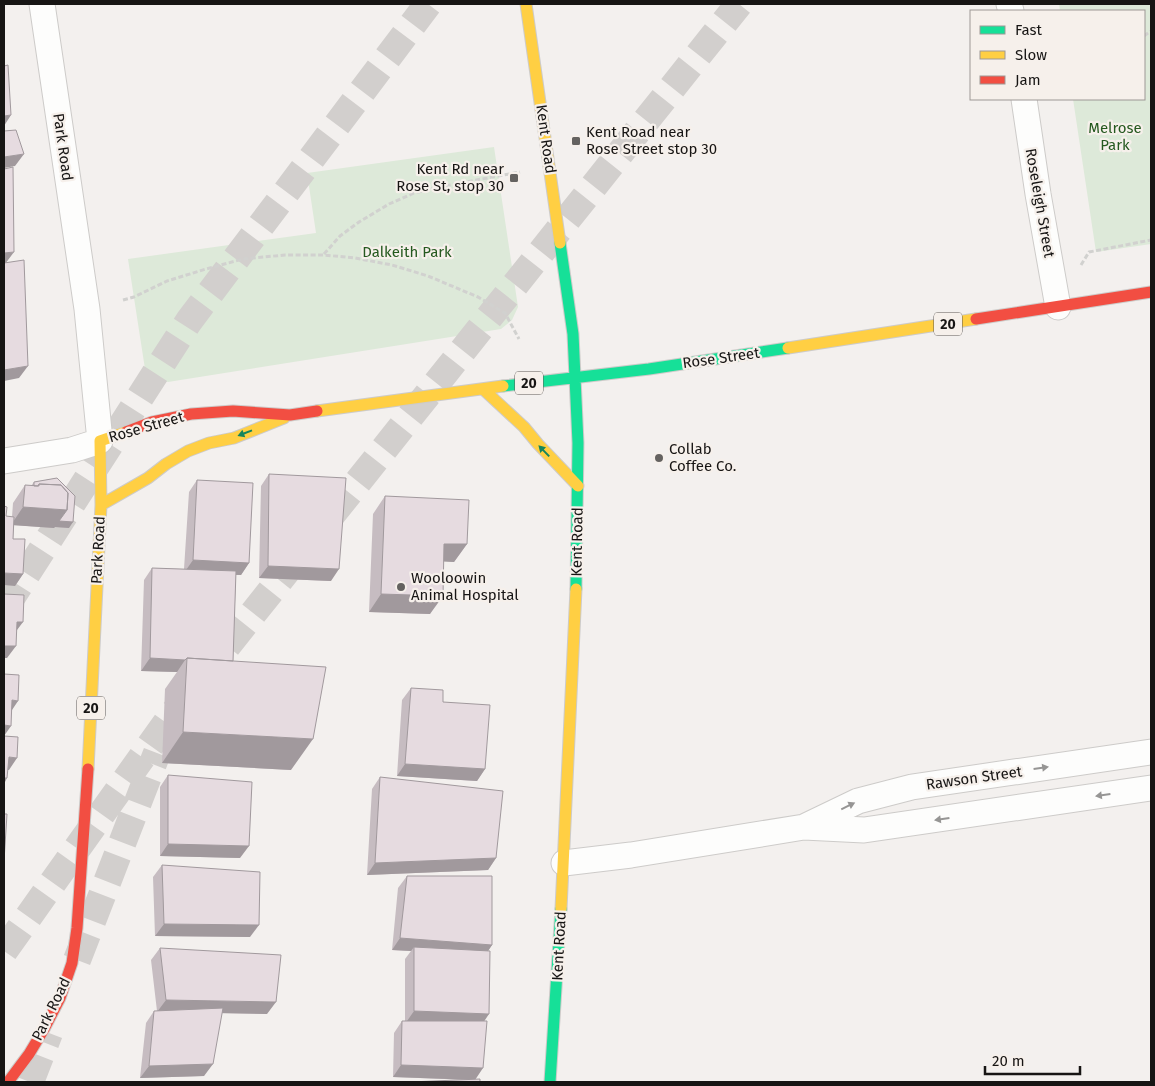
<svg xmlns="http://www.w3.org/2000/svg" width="1155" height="1086" font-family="'Fira Sans',sans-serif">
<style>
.green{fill:#dde9d9}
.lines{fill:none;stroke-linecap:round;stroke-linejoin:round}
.highway-tunnel{stroke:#d2cfcd;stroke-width:28;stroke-dasharray:28 14;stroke-linecap:butt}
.street-casing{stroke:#cdcbc9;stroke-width:27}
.fast-casing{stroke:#cdcbc9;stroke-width:13}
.slow-casing{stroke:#cdcbc9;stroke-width:13}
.jam-casing{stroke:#cdcbc9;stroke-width:13}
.path{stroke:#d1d1cf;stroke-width:3;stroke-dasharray:5 2.5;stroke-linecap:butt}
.street{stroke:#fdfdfc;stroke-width:25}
.fast{stroke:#16e098;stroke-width:11}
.slow{stroke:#ffcf43;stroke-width:11}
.jam{stroke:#f24e42;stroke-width:11}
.wall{fill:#c6bcc1}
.shaded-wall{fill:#a1999d}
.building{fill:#e6dbe0;stroke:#a1999d}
.oneway{fill:#16855d}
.oneway2{fill:#969594}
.poi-dot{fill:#646260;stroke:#f6f0eb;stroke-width:2}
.labels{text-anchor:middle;stroke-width:4.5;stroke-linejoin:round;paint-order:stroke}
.shield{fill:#f6f0eb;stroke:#5a5754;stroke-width:1}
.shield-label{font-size:14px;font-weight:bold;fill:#171514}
.park-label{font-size:15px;fill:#25591f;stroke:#f6f0eb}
.poi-label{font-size:15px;fill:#171514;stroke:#f6f0eb;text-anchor:start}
.street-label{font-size:15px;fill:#171514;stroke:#f6f0eb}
</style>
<rect width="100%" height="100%" fill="#f3f0ee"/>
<path class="green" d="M1059,4H1151V244L1096,252L1073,99H1144V11H1060Z
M494,147L518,307L512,320L501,329L168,382L156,379L145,369L128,259L316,233L307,173Z"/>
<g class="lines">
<path class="highway-tunnel" d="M4,609L189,321L428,4
M4,951L172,715L739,4
M77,960L157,753
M30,1082L49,1033"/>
<g class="street-casing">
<path id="street" d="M1009,4L1011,11
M1024,99L1038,194L1058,307
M4,461L72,450L100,441L87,309L42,4
M806,826L858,801L912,787L1151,752
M564,863L631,855L804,827L864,830L1151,788"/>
</g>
<g class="fast-casing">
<path id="fast" d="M560,243L573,334L578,443L576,589
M503,386L649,369L788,348
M550,1082L561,909"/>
</g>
<g class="slow-casing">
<path id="slow" d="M526,4L560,243
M788,348L976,319
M483,389L524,427L538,444L578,486
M317,411L503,386
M101,505L148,478L166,464L188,451L209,443L234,438L284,418
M88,769L101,505L100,441L126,432
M561,909L576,589"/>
</g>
<g class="jam-casing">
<path id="jam" d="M976,319L1151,292
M126,432L152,422L191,414L233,411L290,415L317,411
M8,1082L29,1054L44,1029L60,998L72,963L77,928L88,769"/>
</g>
<path class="path" d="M1144,36L1151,31
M324,254L340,236L359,222L389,204L414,193L444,186L520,172
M1081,265L1089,252L1151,240
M123,300L134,297L167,281L206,269L243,259L285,255H324L355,258L392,265L428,276L478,297L505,313L519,339"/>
<use href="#street" class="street"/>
<use href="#fast" class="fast"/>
<use href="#slow" class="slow"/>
<use href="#jam" class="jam"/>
</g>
<path class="wall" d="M269,474L331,581L259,578L261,486Z
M57,478L69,528L55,527L54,528L14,525L13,539L23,574L15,586L6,516L12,517L13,503L25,485L31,486L34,482Z
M197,480L249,563L241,575H236L233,661L291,770L162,763L165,689L177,672L141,671L144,580L152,568L184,569L189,492Z
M385,496L467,544L454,562L444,561L430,614L369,612L373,514Z
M411,688L443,702L485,769L477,781L397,776L402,700Z
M168,775L240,858L160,856V787Z
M380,777L496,858L488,870L367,875L372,789Z
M162,865L250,937L155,936L153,877Z
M407,876L492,945L488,951L484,1021L470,1080L393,1077L394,1033L402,1021H405V959L411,951L392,950L398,888Z
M160,948L267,1014L222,1013L204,1076L140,1078L146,1023L154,1011H157L151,960Z"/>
<path class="shaded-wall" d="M11,115L4,126V116Z
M24,154L15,166L4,168V157Z
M14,252L5,264H4V253Z
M28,366L19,378L4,381V370Z
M23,507L67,510L73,522L69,528L55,527L54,528L11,525Z
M444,544H467L454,562L432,561Z
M193,560L249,563L241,575L184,573Z
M268,566L339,569L331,581L259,578Z
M4,573L23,574L15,586L4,585Z
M381,594L443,596L430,614L369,612Z
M17,622H23L14,634Z
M4,646H16L7,658H4Z
M150,658L185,660L177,672L141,671Z
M12,700L18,701L10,713Z
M4,725L11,726L4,736Z
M183,732L313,739L291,770L162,763Z
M9,757L17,758L9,770H4Z
M405,764L485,769L477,781L397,776Z
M4,778H7L4,784Z
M168,844L249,846L240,858L160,856Z
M496,858L488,870L367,875L375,863Z
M164,924L259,925L250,937L155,936Z
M400,938L492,945L484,957L414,947L411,951L392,950Z
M166,1000L276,1002L267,1014L157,1012Z
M414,1011L489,1014L481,1026L405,1024Z
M213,1064L204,1076L140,1078L149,1066Z
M401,1065L483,1068L475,1080L393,1077Z"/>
<path class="building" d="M8,65L11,115L4,116V66Z
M16,130L24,154L4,157V131Z
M13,167L14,252L4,253V169Z
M24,260L28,366L4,370V263Z
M269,474L346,478L339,569L268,566Z
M57,478L75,496L73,522L59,521L67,510L68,493L61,485L39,484L38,486H34V482Z
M197,480L253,483L249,563L193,560Z
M39,484L61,485L68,493L67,510L23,507L25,485L39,486Z
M385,496L469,500L467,544H444L443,596L381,594Z
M4,506L7,507L6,516L14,517L13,539H25L23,574L4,573Z
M152,568L236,571L233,661L187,658L185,660L150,658Z
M4,594L24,595L23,622H17L16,646H4Z
M187,658L326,667L313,739L183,732Z
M4,674L19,675L18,701L12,700L11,726L4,725Z
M411,688L443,690V702L490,705L485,769L405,764Z
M4,736L18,737L17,758L9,757L7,778H4Z
M168,775L252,782L249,846L168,844Z
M380,777L503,791L496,858L375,863Z
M4,814H7L4,861Z
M162,865L260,872L259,925L164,924Z
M407,876H492V945L400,938Z
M414,947L490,951L489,1014L414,1011Z
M160,948L281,955L276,1002L166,1000Z
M223,1008L213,1064L149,1066L154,1011Z
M402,1021H487L483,1068L401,1065Z
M480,1079V1082H410Z"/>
<defs><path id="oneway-solid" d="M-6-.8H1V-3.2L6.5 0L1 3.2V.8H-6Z" transform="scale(1.25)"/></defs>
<g class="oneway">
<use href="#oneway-solid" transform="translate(245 433) rotate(159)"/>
<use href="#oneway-solid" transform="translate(544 451) rotate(-134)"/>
</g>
<g class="oneway2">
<use href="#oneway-solid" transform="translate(1041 768) rotate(-8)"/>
<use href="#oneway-solid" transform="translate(1103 795) rotate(172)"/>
<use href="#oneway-solid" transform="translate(848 806) rotate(-26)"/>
<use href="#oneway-solid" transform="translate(942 819) rotate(172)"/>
</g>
<g class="poi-dot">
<rect x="571" y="136" width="10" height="10" rx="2.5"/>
<rect x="509" y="173" width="10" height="10" rx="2.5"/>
<circle cx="659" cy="458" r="5"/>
<circle cx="401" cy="587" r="5"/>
</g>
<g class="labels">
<g class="shield">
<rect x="934" y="312.5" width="28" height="23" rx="4"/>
<rect x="515" y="371.5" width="28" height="23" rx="4"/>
<rect x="77" y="696.5" width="28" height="23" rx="4"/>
</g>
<g class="shield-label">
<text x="948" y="329">20</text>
<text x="529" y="388">20</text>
<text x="91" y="713">20</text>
</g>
<g class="park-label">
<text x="1115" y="133">Melrose<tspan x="1115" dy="17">Park</tspan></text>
<text x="407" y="257">Dalkeith Park</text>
</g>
<g class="poi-label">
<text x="586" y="137">Kent Road near<tspan x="586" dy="17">Rose Street stop 30</tspan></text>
<text x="504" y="174" text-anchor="end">Kent Rd near<tspan x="504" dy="17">Rose St, stop 30</tspan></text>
<text x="669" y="454">Collab<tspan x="669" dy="17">Coffee Co.</tspan></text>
<text x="411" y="583">Wooloowin<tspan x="411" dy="17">Animal Hospital</tspan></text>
</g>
<g class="street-label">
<text transform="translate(546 139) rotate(82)" y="5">Kent Road</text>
<text transform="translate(63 147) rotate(82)" y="5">Park Road</text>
<text transform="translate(1040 203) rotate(80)" y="5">Roseleigh Street</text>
<text transform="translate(721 358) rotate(-8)" y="5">Rose Street</text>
<text transform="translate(146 427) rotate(-16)" y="5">Rose Street</text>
<text transform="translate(577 542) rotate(-89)" y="5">Kent Road</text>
<text transform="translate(98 550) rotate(-87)" y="5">Park Road</text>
<text transform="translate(974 778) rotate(-8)" y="5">Rawson Street</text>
<text transform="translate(559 946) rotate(-87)" y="5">Kent Road</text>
<text transform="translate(51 1009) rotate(-64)" y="5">Park Road</text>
</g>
</g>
<rect width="1155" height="1086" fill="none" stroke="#171514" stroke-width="10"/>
<rect x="970" y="10" width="175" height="90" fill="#f6f0eb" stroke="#9d9895"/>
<rect x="980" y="26" width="25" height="8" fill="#16e098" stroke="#9d9895"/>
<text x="1015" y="35" font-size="15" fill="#171514">Fast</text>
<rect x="980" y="51" width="25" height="8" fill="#ffcf43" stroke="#9d9895"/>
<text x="1015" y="60" font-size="15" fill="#171514">Slow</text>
<rect x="980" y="76" width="25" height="8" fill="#f24e42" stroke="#9d9895"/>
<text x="1015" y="85" font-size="15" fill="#171514">Jam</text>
<path d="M985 1066v8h95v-8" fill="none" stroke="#171514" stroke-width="2.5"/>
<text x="992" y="1066" font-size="15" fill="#171514" stroke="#f6f0eb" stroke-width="4" paint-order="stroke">20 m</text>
</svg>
